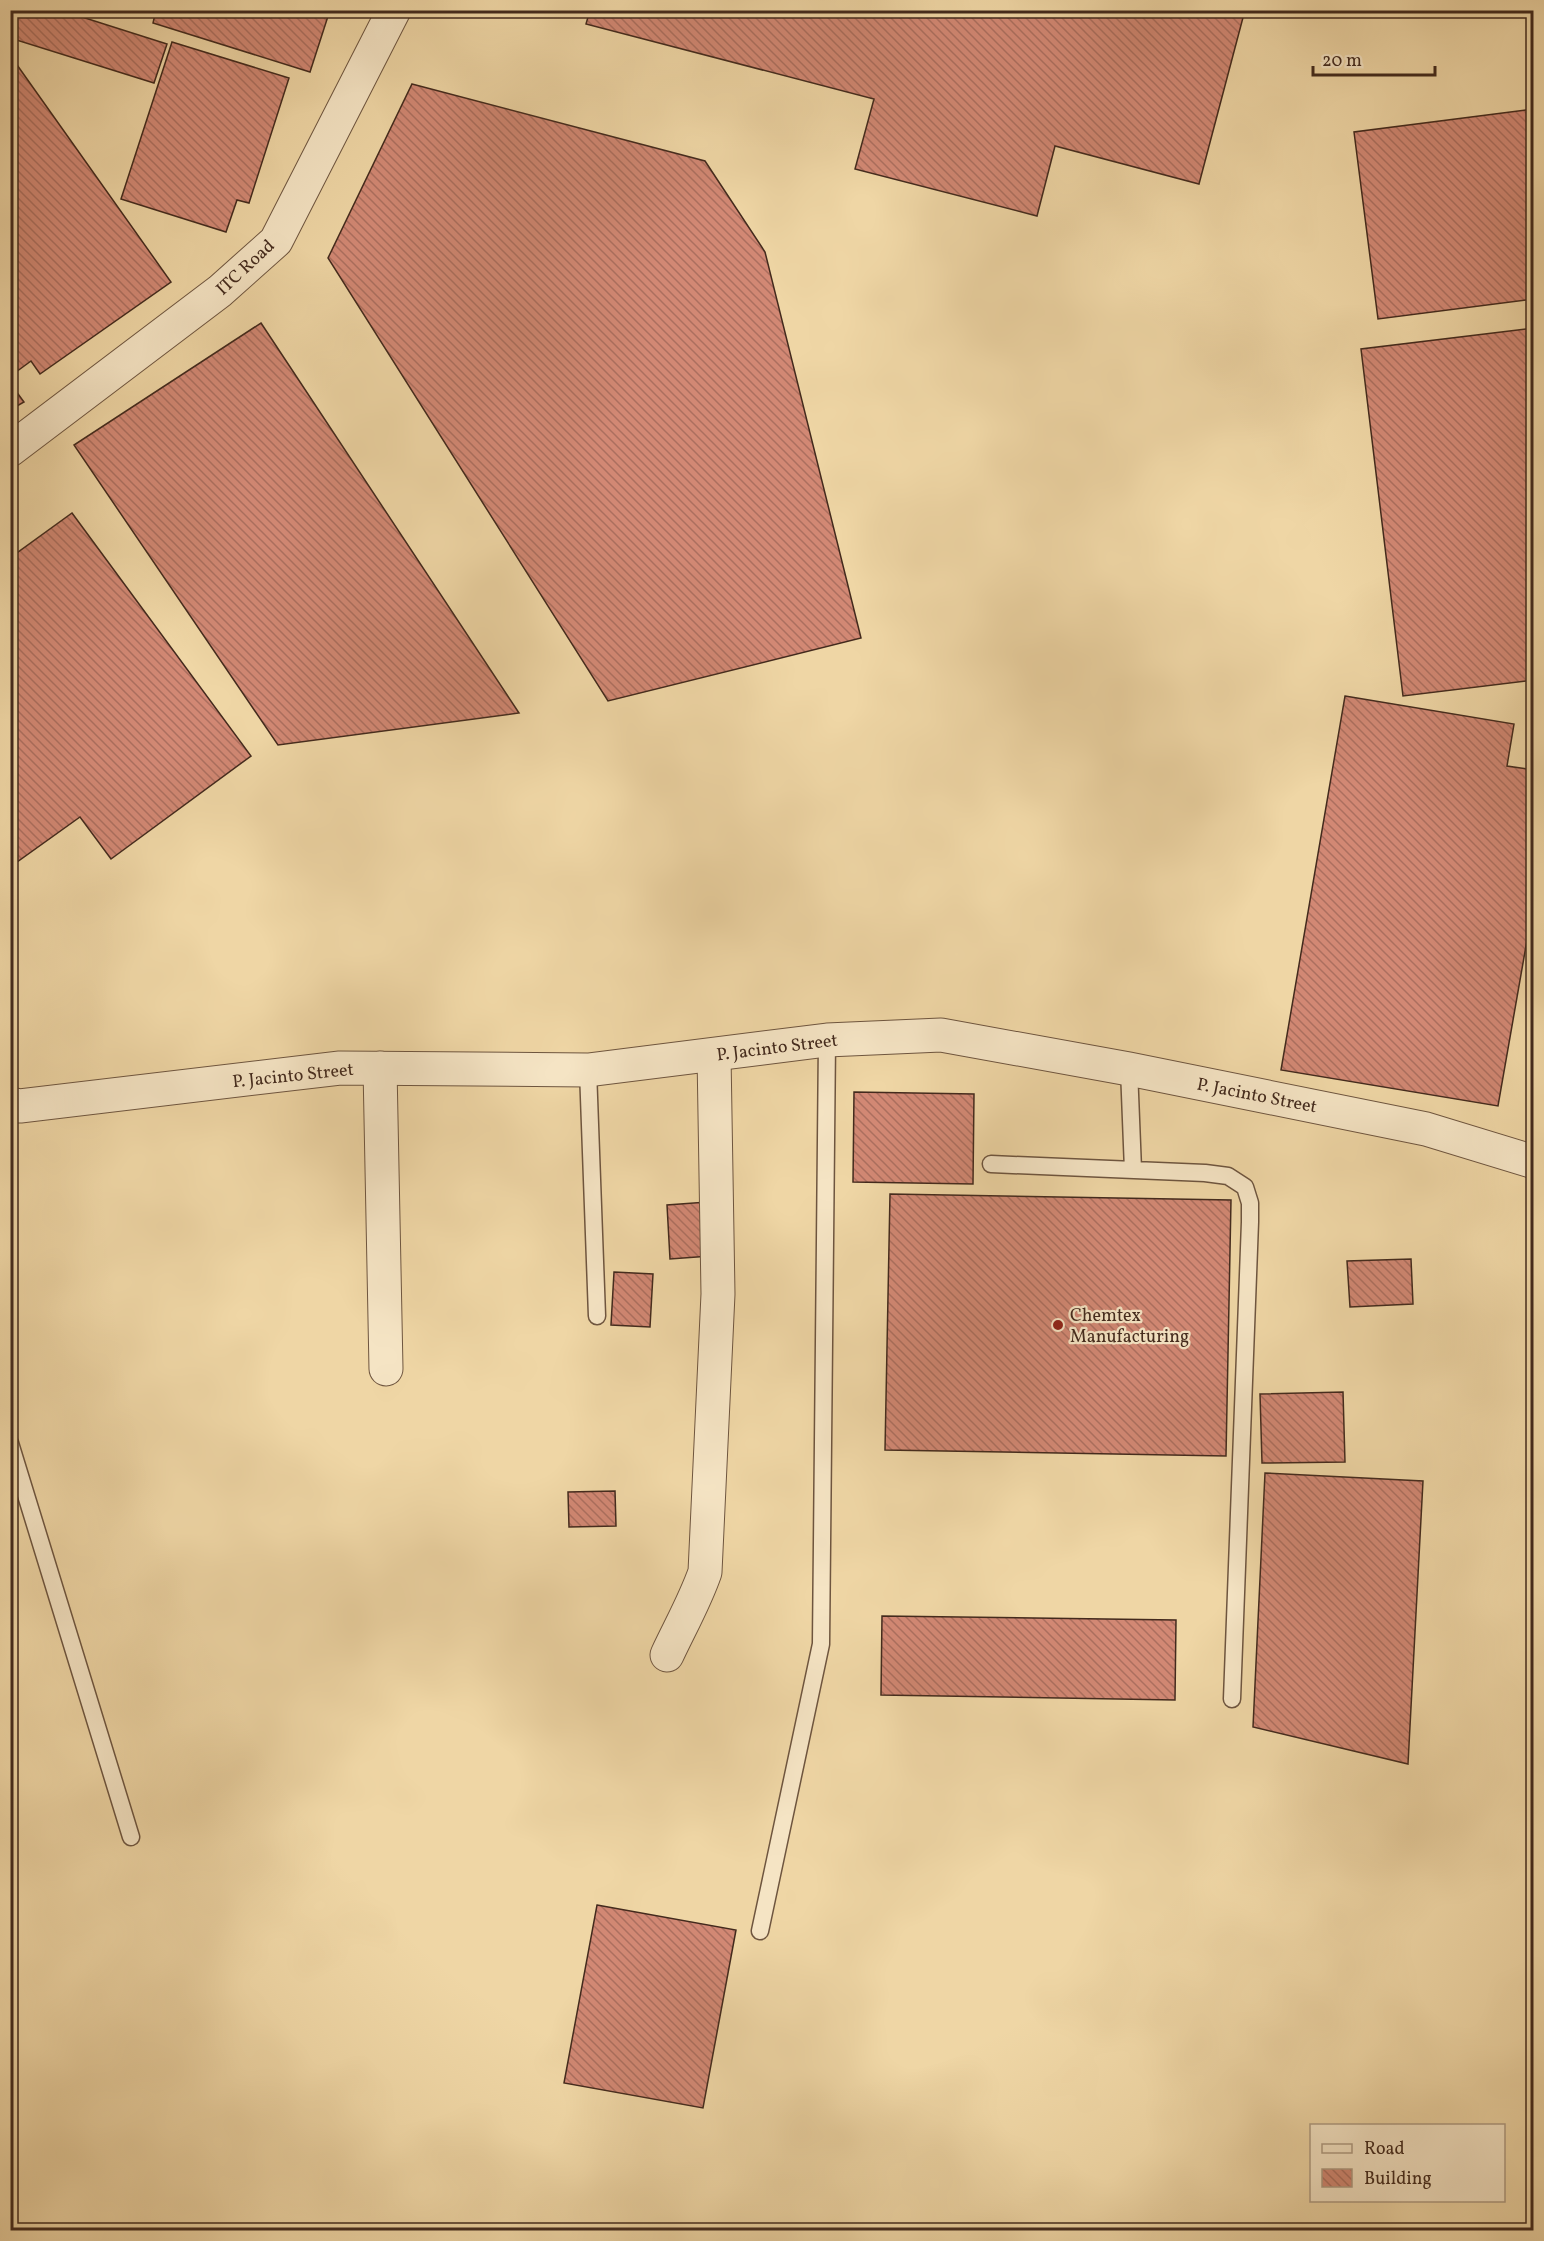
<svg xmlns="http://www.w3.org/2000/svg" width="1544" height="2241" font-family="Vollkorn,serif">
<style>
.building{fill:url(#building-back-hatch);stroke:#432a1d;stroke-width:1.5}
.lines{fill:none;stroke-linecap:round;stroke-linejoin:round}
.service-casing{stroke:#6e553f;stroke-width:19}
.minor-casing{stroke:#6e553f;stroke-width:35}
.tertiary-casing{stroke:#6e553f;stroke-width:35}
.service{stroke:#f5e4c4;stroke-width:16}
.minor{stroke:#f5e4c4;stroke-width:33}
.tertiary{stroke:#f5e4c4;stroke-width:33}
.poi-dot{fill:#8f2418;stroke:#f5e4c4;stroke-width:2}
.labels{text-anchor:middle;stroke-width:4.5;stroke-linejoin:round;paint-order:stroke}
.street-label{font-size:18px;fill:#432a1d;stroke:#f5e4c4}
.poi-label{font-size:18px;fill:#432a1d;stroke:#f5e4c4;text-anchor:start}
</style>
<defs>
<pattern id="building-back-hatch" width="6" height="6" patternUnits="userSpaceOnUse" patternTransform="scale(1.5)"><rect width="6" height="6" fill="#d28874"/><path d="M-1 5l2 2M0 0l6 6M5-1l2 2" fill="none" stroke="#ac6f5f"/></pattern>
</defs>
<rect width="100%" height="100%" fill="#efd6a5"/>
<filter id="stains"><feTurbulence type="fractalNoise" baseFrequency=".00333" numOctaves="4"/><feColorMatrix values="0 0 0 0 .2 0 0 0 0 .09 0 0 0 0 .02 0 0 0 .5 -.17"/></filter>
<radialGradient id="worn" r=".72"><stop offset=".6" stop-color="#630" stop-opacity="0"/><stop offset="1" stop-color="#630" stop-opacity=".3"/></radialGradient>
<path class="building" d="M11,10H60L167,44L154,83L10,38Z
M156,10H330L310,72L153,23Z
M590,10H1245L1199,184L1055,146L1037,216L855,169L874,99L586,24Z
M172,42L289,78L249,203L237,200L226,232L121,199Z
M10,55L171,282L40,374L31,361L16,372L10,364Z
M412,84L705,161L765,252L861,638L608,701L328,258Z
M1534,109V299L1378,319L1354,132Z
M261,323L519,713L278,745L74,445Z
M1534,328V680L1403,696L1361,349Z
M10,383L24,402L10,410Z
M72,513L251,756L111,859L80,817L10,867V558Z
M1345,696L1514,724L1507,766L1534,770V900L1498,1106L1281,1070Z
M854,1092L974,1094L973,1184L853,1182Z
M890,1194L1231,1200L1226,1456L885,1450Z
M707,1202L710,1256L670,1259L667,1205Z
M1411,1259L1413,1304L1350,1307L1347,1261Z
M614,1272L653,1274L650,1327L611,1325Z
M1343,1392L1345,1462L1262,1463L1260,1394Z
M1265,1473L1423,1481L1408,1764L1253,1727Z
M615,1491L616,1526L569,1527L568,1492Z
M882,1616L1176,1620L1175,1700L881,1695Z
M597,1905L736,1930L703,2108L564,2083Z"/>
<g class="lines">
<g class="service-casing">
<path id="service" d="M1129,1069L1133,1170
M588,1070L597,1316
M991,1164L1205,1173L1228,1176L1245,1187L1250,1203V1222L1232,1699
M10,1443L131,1837
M760,1931L821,1644L827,1040"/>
</g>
<g class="minor-casing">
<path id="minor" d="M380,1068L386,1369
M667,1655C680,1627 695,1601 705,1572L718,1294L714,1055"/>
</g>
<g class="tertiary-casing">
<path id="tertiary" d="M10,450L220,291L276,241L394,10
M10,1104L20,1106L340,1068L588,1070L827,1040L941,1035L1129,1069L1426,1129L1534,1162"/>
</g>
<use href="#service" class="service"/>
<use href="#minor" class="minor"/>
<use href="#tertiary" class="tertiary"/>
</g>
<circle class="poi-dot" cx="1058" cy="1325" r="6"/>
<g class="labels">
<g class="street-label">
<text transform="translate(245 267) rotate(-43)" y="6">ITC Road</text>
<text transform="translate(777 1047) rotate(-7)" y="6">P. Jacinto Street</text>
<text transform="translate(293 1075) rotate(-6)" y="6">P. Jacinto Street</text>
<text transform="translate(1257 1095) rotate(11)" y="6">P. Jacinto Street</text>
</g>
<g class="poi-label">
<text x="1070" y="1321">Chemtex<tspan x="1070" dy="21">Manufacturing</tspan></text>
</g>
</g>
<rect width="1544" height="2241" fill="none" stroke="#efd6a5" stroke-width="36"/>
<rect x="12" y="12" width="1520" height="2217" fill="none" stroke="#432a1d" stroke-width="3"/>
<rect x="18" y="18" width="1508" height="2205" fill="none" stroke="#432a1d" stroke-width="1.5"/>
<rect x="1310" y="2124" width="195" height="78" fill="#f5e4c4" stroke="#ae9a81" stroke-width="1.5"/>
<rect x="1322" y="2144" width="30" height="9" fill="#f5e4c4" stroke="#ae9a81" stroke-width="1.5"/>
<text x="1364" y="2154" font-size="18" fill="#432a1d">Road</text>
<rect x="1322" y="2169" width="30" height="18" fill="url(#building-back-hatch)" stroke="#ae9a81" stroke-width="1.5"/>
<text x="1364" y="2184" font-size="18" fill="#432a1d">Building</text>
<path d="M1313 66v9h122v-9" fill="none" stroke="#432a1d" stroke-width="3"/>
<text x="1322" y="66" font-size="18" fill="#432a1d" stroke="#f5e4c4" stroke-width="4.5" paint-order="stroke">20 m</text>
<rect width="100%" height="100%" filter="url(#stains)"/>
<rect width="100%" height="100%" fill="url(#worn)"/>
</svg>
